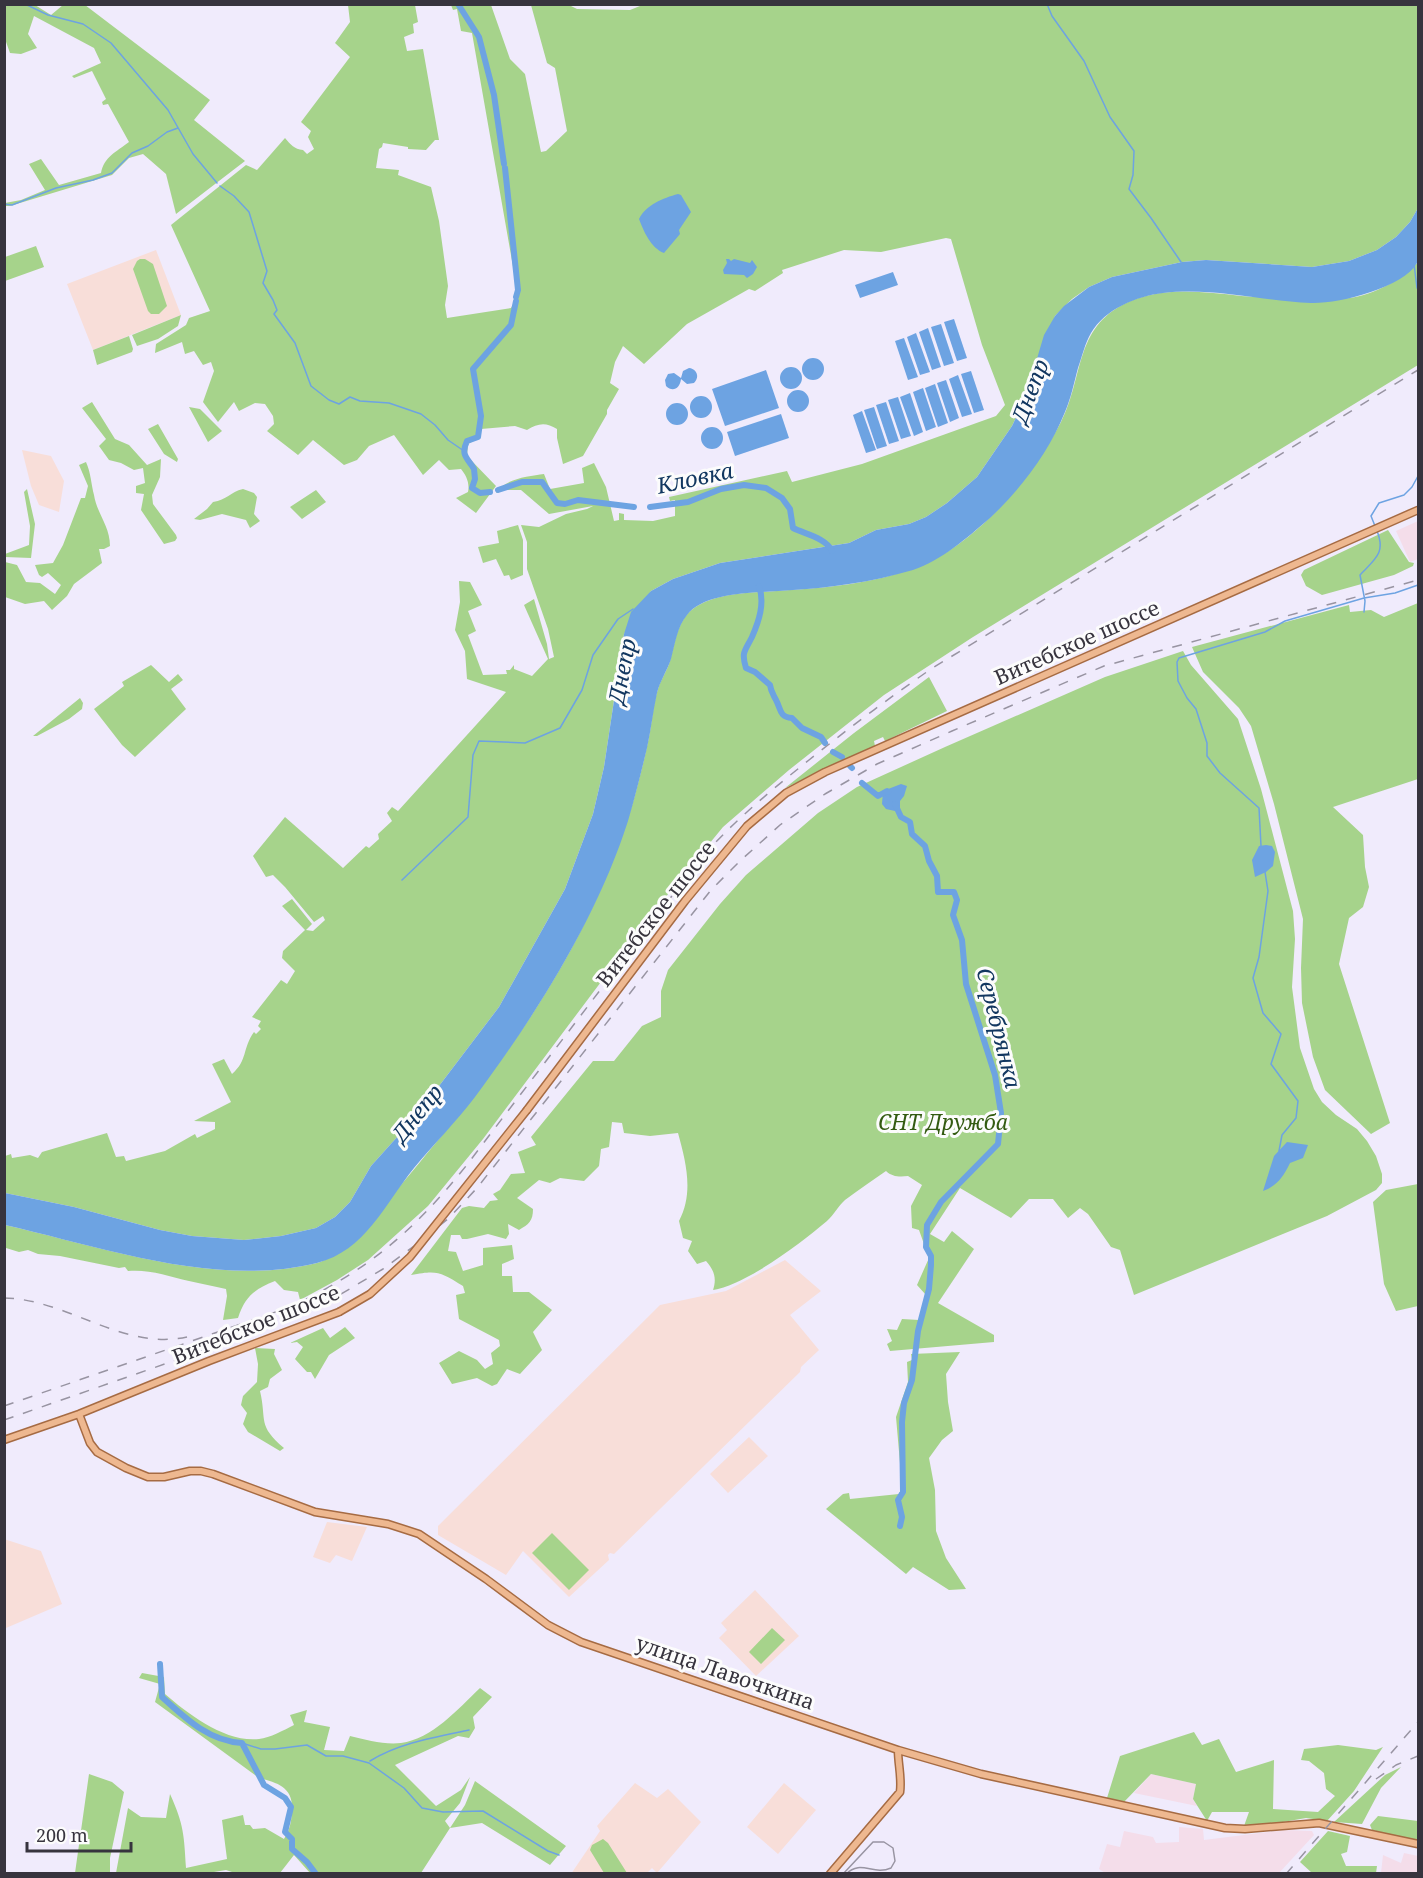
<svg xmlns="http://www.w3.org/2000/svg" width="1423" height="1878" font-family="'Noto Serif',serif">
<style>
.commercial{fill:#f4ddea}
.education{fill:#f8ded9}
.green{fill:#a6d38b}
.water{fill:#6da3e2}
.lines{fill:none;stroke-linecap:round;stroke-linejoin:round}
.stream{stroke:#6da3e2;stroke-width:1.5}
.river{stroke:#6da3e2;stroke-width:6}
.major-casing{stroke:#a66b43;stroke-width:9}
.major{stroke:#eeb890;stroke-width:6}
.tram{stroke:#9894a2;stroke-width:1.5}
.rail{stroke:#9894a2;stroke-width:1.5;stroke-dasharray:10 10;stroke-linecap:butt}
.major-bridge-casing{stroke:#a66b43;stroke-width:9;stroke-linecap:butt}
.major-bridge{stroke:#eeb890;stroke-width:6}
.labels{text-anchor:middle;stroke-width:6;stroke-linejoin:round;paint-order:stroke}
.street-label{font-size:21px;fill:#37343e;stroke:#fcfcfc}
.park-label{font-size:21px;font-style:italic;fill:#335b11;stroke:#fcfcfc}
.water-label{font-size:22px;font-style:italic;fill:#123760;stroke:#fcfcfc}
</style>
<rect width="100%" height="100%" fill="#f0ebfc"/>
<path class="commercial" d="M1418,521V559L1410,562L1396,531Z
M1151,1774L1196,1784L1193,1799L1197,1806L1134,1793Z
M1179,1827L1203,1829L1204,1840L1284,1830L1312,1831L1314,1835L1279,1873L1107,1874L1099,1869L1107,1844L1120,1847L1124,1831L1153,1837L1156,1843L1179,1842Z
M1404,1853L1418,1856V1873H1381L1383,1855L1401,1863Z"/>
<path class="education" d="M156,250L181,315L93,350L67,284Z
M22,450L51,456L64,481L59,512L39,505L31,486Z
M785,1260L821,1291L790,1315L819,1350L801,1367L800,1372L614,1554L610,1553L608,1555L609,1560L569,1597L523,1551L506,1575L438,1535V1526L660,1305L726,1291Z
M749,1437L768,1456L728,1493L710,1474Z
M327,1522L367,1527L352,1561L336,1555L330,1563L313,1557Z
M4,1539L41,1551L62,1604L6,1628H4Z
M755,1590L799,1636L756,1676L719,1638L727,1630L721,1623Z
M635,1783L657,1798L668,1789L701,1822L657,1873L652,1868L647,1873L571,1874L600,1831L597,1826Z
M784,1783L816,1810L778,1854L747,1827Z"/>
<path class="green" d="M5,4L35,5L51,15L63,5H85L210,100L194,120L245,161L176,214L166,174L143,154L129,158L112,175L10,206H5V203L21,200L45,190L29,164L41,159L59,185L101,173C104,157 116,152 129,142L108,104L103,105L102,102L106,99L92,71L74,78L72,76L101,63L94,48L34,16L28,34L37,48L21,54L10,53L5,39Z
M645,4L1418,5V208L1410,222L1396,237L1377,250L1349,261L1312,267L1206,260L1182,262L1112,277L1089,287L1072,299L1055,316L1025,399L1012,426L977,477L947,503L926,517L909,524L876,530L849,543L720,563L673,579L651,591L624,634L604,767L593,814L565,889L499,1007L417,1115L371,1166L350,1202L335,1217L316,1228L281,1236L244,1240L192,1236L160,1230L74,1207L5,1193V1156L11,1154L12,1158L30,1155L38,1158L42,1152L107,1133L116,1157L124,1156L126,1161L165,1151L195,1134L197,1138L215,1129V1122L194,1121L231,1102L212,1064L224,1059L232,1074C248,1060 242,1049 254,1032L256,1034L261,1029L258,1026L261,1021L252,1017L281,980L287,984L295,971L282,958L283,951L305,930L282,906L292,899L312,924L306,930L313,931L325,920L323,916L314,922L285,887L273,875L266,877L253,856L285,817L343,868L366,846L369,848L379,839L378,834L392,821L387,813L392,807L398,811L506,692L467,679L465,651L455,630L460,602L459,581L470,582L482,605L468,611L476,631L468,635L483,675L507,674L506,670H510L514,665V669L532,676L548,659L524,605L534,599L547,644L549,659L554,657L548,629L527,569V542L521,525L539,527L566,514L587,509L593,506L549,514L521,490H504L496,493C504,479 529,476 544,474L550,489L584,483L582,468L594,463L606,487L614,521L619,520V513L624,514V520L653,521L675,516V500L670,501L669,497L787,471L792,482L862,464L996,416L1005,405L982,345L951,239L946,238L881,252L844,250L782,270L783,273L755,291L749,289L687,324L644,364L623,346L615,362L610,383L619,389L607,410V414L583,456L563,464L557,438V429C546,422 538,423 527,430L515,426L481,429L479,438L468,444L467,456L496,486L476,513L456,498L468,492C470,483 466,475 461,469L449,470L439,460L423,475L394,435L369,446L357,460L344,465L313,440L298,455L267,431L274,424L273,416L265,404L255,403L239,411L234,402L218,422L203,402L214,371L211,362L203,365L194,351L185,354L182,342L155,353L156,344L186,325L189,318L210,311L171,225L246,165L257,170L285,138C291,145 294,149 303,150L307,154L314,149L308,137L311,131L301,122L350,57L335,43L350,22L348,5H415L418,22L413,24L414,33L404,37L407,51L423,49L439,140H435L426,150L408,149V147L383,143L382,147L379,149L376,168L399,170L398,175L431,187L439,221L448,286L445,305L447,318L511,308L518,295L472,33L461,31L457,9L453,10L451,5H491L510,59L525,74L541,152L546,151L567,131L555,68L547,63L531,5H569L577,9L630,10Z
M36,246L44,267L5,281V257Z
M140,259H145L153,264L167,306L159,314H151L148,311L133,269L137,261Z
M1418,262V365L973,637L884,695L789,770L723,827L655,910L483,1139L428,1206L368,1260L337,1280L300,1300L298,1292L284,1290L275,1281C255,1289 245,1296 238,1318L223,1320L227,1296L226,1289C214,1286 201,1284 189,1281C169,1276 148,1269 128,1271L125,1267L119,1268L60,1256L38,1254L28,1250L19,1252L6,1248L5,1225C103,1247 216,1288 317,1263C338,1258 360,1229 376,1212C397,1191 415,1168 434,1145C521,1042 598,926 635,795C640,776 645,757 649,737C652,722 653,704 658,689C661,679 667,671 670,661C675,643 677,620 694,608C720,590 760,593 790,590C852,586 918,578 968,537C1007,505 1037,467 1061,422C1085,375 1073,324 1133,300C1168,287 1205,292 1241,296C1264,298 1287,297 1310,297C1323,297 1337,299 1350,298C1373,295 1404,279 1418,262Z
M181,315L178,326L158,339L137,346L132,335Z
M129,336L133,349L132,352L97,365L93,350Z
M92,402L115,439L129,445L147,465L161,459L160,477L152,495L153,504L176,535L177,538L175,541L164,544L141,510L144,494L136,493V486L145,483L143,468L134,470L121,463L109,460L99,446L106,439L82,408Z
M189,407L200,409L222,431L208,442Z
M158,424L178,459L177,462L164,454L148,429Z
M86,462C91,473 91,484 94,495C97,514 110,526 110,546L104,549H99L102,563L74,584L67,596L52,610L44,601L25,604L5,597V562L17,565L26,582L40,583L55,594L61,585L48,573L42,577L39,575L35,565L53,563L63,545L81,498H85L88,486L79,465Z
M27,489L35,524L31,558L5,557V554L29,545L30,526L24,492Z
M243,489L254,493L257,497L254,514L260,521L250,528L246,520L222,514L200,520L194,519L207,509L213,502C227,500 230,492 243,489Z
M316,490L326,502L302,519L290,507Z
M518,525L523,540V575L511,580L509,575L504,576L496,559L483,563L478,547L499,543L497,531Z
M1388,530L1409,562L1414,563L1413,566L1394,575L1322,595L1306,586L1301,575L1304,570Z
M1418,603V779L1333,807L1363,835L1365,867L1369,887L1363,907L1349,918L1339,964L1390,1123L1371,1134L1325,1090L1313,1057L1302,1003L1301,968L1303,919L1274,804L1251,726L1239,708L1203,672L1192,647L1349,605L1350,612L1371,610L1384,617Z
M1183,651L1191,665L1238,719L1261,789L1293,911L1295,939L1292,987L1300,1048L1314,1089L1322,1102L1336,1115L1357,1129L1367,1141L1376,1156L1382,1174V1183L1376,1190L1327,1216L1134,1295L1120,1250L1111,1247L1088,1214L1080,1208L1068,1218L1053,1199H1029L1011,1218L960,1188L930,1234L944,1242L952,1231L974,1249L938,1303L994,1335V1342L890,1351L887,1344L892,1341L887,1329L897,1330L902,1319L919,1320L926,1295L917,1285L929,1258L919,1230L912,1228L911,1206L922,1185L908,1176C900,1177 892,1177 886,1171C872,1181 858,1190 845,1200C838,1206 834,1215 827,1221C801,1243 746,1285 713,1290C717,1278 714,1270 706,1261L697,1264L688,1251L692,1241L683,1238L679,1221C694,1193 686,1162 678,1133L650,1136L624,1133L622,1123L612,1122L609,1147L601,1149L599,1166L584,1181L560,1178L550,1183L539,1180L517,1198L533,1209C533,1221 529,1224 519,1230L508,1224L509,1234L506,1239L488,1234L467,1239H462L460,1235H451L448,1251L456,1252L463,1271L483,1265V1248L512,1245L514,1259L502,1264V1276H512L513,1292H529L552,1310L533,1332L542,1350L520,1374L507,1369L497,1384L492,1386L477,1378L452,1384L439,1363L459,1351L477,1360L485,1369L493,1364L491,1353L500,1346L499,1340L459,1319L456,1295L465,1293L463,1286C440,1272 438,1270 411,1275L462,1208L469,1206L484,1208L490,1201L498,1200L493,1194L500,1190L511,1174L525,1173L518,1152L536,1145L531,1137L593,1061H614L642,1026L661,1017V991L668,970L720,904L746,875L818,813L857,787L945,747L1105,677Z
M151,665L169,682L178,674L183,680L171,689L186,709L135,757L122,745L94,709L124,686L122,682Z
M929,677L947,711L885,741L883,737L874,741L875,746L785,788L854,733Z
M80,698L83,703L82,709L69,719L37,736H33Z
M1418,1184V1306L1396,1311L1384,1284L1373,1202L1386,1190Z
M345,1327L355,1338L329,1355L315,1379L311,1372H307L295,1359L303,1347L297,1342L290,1343L323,1328L330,1338Z
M255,1348L275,1349L274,1354L282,1370L270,1379L268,1387L260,1391C267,1421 257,1425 284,1448L280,1451L248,1432L243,1424L247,1413L241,1405L243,1396L257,1382L258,1364Z
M960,1352L946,1374L948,1402L953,1431L942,1440L929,1458L935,1490L936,1531L946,1558L966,1589L949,1590L913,1567L906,1574L826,1509L843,1494L849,1493L850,1499L899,1494L902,1486L896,1417L908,1382L907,1362L912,1360L911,1354Z
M552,1533L589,1570L569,1590L532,1553Z
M772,1628L785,1640L761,1664L749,1652Z
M142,1673L164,1677L165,1694C188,1714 226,1743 259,1739C270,1738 284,1730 294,1725L290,1715L307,1710L304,1722L330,1727L324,1750L344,1751L350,1736C366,1740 385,1745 401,1743C432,1739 458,1709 480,1688L492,1697L473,1717L475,1728L469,1738L458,1736L395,1765L436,1806L461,1790L470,1777L460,1803L445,1821L450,1828L465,1805L475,1781L566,1846L550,1865L482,1823L450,1828L421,1873H310L294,1855L280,1873H235L226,1870L202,1874L116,1873L128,1808L141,1817L166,1818L170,1794C184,1825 184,1835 186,1868L227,1859L222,1820L243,1815L245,1825H250L253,1829L265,1828L284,1839C290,1829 291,1823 292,1812C294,1788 279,1783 259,1778L155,1702L160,1684L139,1678Z
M1194,1732L1202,1745L1219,1739L1236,1772L1274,1760L1273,1809L1318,1812L1335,1796L1326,1789L1324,1773L1309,1761L1301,1760L1304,1749L1338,1745L1376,1750L1383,1747L1354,1791L1327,1821L1306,1818L1265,1825L1244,1826L1249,1812H1212L1207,1821L1193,1799L1196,1784L1151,1774L1123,1803L1107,1798L1120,1756Z
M1401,1767L1381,1788L1362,1824L1334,1822L1385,1775Z
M89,1774L112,1782L124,1792L110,1858V1873H75Z
M1378,1816L1418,1821V1841L1372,1830L1370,1825Z
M1328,1831L1350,1836L1347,1852L1341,1854L1346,1866H1377L1376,1873H1312L1300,1862Z
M603,1839L608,1843L627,1873H604L590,1850L592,1845Z"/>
<path class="water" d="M678,194L681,195L691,212L679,230L680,234L664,253C651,248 644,232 639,219C646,205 663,198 678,194Z
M1418,208C1419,220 1422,254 1417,263C1403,288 1338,304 1311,303C1262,301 1212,287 1163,293C1137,296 1105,309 1091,333C1085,343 1082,357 1078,368C1074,383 1071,398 1065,412C1049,452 1021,489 990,518C967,538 942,560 913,570C892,576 870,581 849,584C830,587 812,589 793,590C764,593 706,590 687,615C677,627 675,644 671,659C667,671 660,681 657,693C653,711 651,730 647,748C641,773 635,797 628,821C597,918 536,1015 475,1097C456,1122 434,1144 414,1168C385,1204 365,1251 317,1263C216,1288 102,1247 5,1225V1193L74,1207L160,1230L192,1236L244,1240L281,1236L316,1228L335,1217L350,1202L371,1166L417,1115L499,1007L565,889L593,814L604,767L624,634L631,612L651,591L673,579L720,563L849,543L876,530L909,524L926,517L947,503L977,477L1012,426L1025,399L1044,335L1055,316L1064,306L1089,287L1112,277L1182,262L1206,260L1312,267L1349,261L1377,250L1396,237L1410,222Z
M726,259H729L731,261L734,259L750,263L752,260L757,267L753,274L747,278L744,275L724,274L723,270L727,263Z
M893,272L898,285L860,298L855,285Z
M954,319L967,358L957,361L944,322Z
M941,324L954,363L944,366L931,327Z
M928,328L941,367L932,370L919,332Z
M916,333L930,372L920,375L907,337Z
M904,338L918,377L908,380L895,341Z
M802 369a11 11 0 1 1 22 0a11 11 0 1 1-22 0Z
M780 378a11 11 0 1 1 22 0a11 11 0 1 1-22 0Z
M689,368C697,369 700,377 694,383L687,384L681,379C680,388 673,393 666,386L665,380L668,374L674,373L681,378L683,371Z
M766,370L779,408L725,426L712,389Z
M971,371L984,410L974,413L961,374Z
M958,375L972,414L962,417L949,379Z
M946,380L959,418L950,422L937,383Z
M935,384L948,423L938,427L925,388Z
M923,388L936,427L926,431L913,392Z
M787 401a11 11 0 1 1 22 0a11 11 0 1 1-22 0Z
M910,393L923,432L914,436L900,397Z
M690 407a11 11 0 1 1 22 0a11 11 0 1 1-22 0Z
M898,397L911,436L901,439L888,400Z
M886,402L899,441L889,444L876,405Z
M666 414a11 11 0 1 1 22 0a11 11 0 1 1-22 0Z
M874,407L887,446L877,449L864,410Z
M862,411L876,450L866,453L853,415Z
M781,414L789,438L735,456L727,432Z
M701 438a11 11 0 1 1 22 0a11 11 0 1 1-22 0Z
M901,784L907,786L904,796L900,801V808L895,811L886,809L882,804L883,791Z
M1266,845L1272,846L1275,852L1273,866L1266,872L1255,877L1252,860L1259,846Z
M1287,1142L1308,1145L1303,1158L1290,1163C1283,1177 1278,1185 1263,1191L1274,1156Z"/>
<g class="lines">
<path class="stream" d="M25,4L48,15L83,24L111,43L168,110L193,154L217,183
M1047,4L1052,16L1084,61L1110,117L1134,151L1133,175L1129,189L1151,218L1181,262
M220,186L234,196L249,212L267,271L263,283L273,300L277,310L274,314L295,343L311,386L329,400L339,404L350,397L360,401L389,403L421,414L435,425L448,440L464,451
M4,204L12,205L56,188L93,180L112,173L132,153L148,146L167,132L178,128
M1414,264L1417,288L1418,289
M1375,526L1371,516L1379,503L1404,495L1412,487L1418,476
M1364,612L1365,601L1360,575C1375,559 1386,553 1377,531
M1261,846L1259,808L1220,773L1207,756V743L1196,709L1187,698L1178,681L1177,662L1179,658L1265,632L1285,621L1364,598L1395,593L1418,585
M1265,872L1268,891L1259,957L1253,978L1263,1013L1281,1034L1271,1064L1298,1101L1296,1118L1282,1135L1279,1151
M402,880L468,817L473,755L479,741L525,743L560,728L582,690L593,655L618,619L633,609
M242,1743L261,1749H275L307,1745L326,1756H343L369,1763L404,1788L422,1808L443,1812L483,1811L548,1851L559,1855
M370,1761C399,1743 436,1737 469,1730"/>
<path class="river" d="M458,4L479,37L494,95L504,164
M505,168L518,290L516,297
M498,490L522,482H542L557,503L565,504L578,500L634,507
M490,492L480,493L472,488L475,479L474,469C468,458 460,456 467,441L478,437L481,416L473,369L511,325L516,301
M650,507L688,502L721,489L744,485L766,488L782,498L790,509L793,528C805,534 826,538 832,551
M759,586C765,603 759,621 752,637C745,651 741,652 746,668L755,672L770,685C771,692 773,694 776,700C781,709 779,717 792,718L802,728L821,737L825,743
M833,752L842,757
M850,766L852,768
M862,783L878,796L887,791L888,792
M895,804L901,817L910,822L912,834L925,846L929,861L937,876L938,892H954L957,900L953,915L962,940L966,984L995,1075L1001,1113L998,1144L941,1202L927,1225L926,1247L931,1256V1265L929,1289L918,1331L912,1380L904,1403L902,1422L903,1492L898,1500L902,1517L900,1526
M160,1664L162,1697C186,1719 209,1741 242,1743L264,1785L285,1798L291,1807L285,1832L292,1839V1849L307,1862L316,1874"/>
<g class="major-casing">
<path id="major" d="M527,1110L685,901L747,826L786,793L825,772L1418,510
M79,1414L90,1443L97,1452L126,1468L148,1477H164L190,1471H201L213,1474L315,1512L388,1524L419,1534L486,1579L548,1625L581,1642L898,1750L981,1774L1225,1828L1245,1829L1319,1823L1418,1844
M4,1440L79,1414L209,1361L339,1312
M830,1874L900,1792C902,1778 898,1764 898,1750"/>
</g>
<use href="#major" class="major"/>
<path class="tram" d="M843,1874L873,1842H884L893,1848L895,1861L891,1868C873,1876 861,1859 846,1874"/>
<path class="rail" d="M4,1298C68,1299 122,1351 187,1337
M4,1406L290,1307C367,1271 413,1232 466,1166L697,863C730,824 769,792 809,760C849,728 889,698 931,669L1418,370
M4,1420L248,1335L321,1306L383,1269L414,1246L449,1218L477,1188L711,890L740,861L780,825L825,794L877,764L952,731L1104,666L1418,580
M1376,1779L1396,1765L1418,1756
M1286,1874L1418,1722"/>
<g class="major-bridge-casing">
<path id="major-bridge" d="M339,1312L370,1294L410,1257L527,1110"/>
</g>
<use href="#major-bridge" class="major-bridge"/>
</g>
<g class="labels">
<g class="street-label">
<text transform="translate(1077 643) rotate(-24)" y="7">Витебское шоссе</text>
<text transform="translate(656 914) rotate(-52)" y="7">Витебское шоссе</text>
<text transform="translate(256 1325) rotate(-22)" y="7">Витебское шоссе</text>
<text transform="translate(725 1673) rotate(19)" y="7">улица Лавочкина</text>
</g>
<g class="park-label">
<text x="943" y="1130">СНТ Дружба</text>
</g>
<g class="water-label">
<text transform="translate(1030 391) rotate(-69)" y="8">Днепр</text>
<text transform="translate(695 478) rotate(-12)" y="8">Кловка</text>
<text transform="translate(622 671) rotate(-79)" y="8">Днепр</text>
<text transform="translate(999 1028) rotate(76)" y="8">Серебрянка</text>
<text transform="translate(417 1113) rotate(-51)" y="8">Днепр</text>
</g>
</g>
<rect width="1423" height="1878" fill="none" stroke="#37343e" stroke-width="12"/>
<path d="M27 1842v9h104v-9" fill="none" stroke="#37343e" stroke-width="3"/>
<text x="36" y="1842" font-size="18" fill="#37343e" stroke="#fcfcfc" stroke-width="4.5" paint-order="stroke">200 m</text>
</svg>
